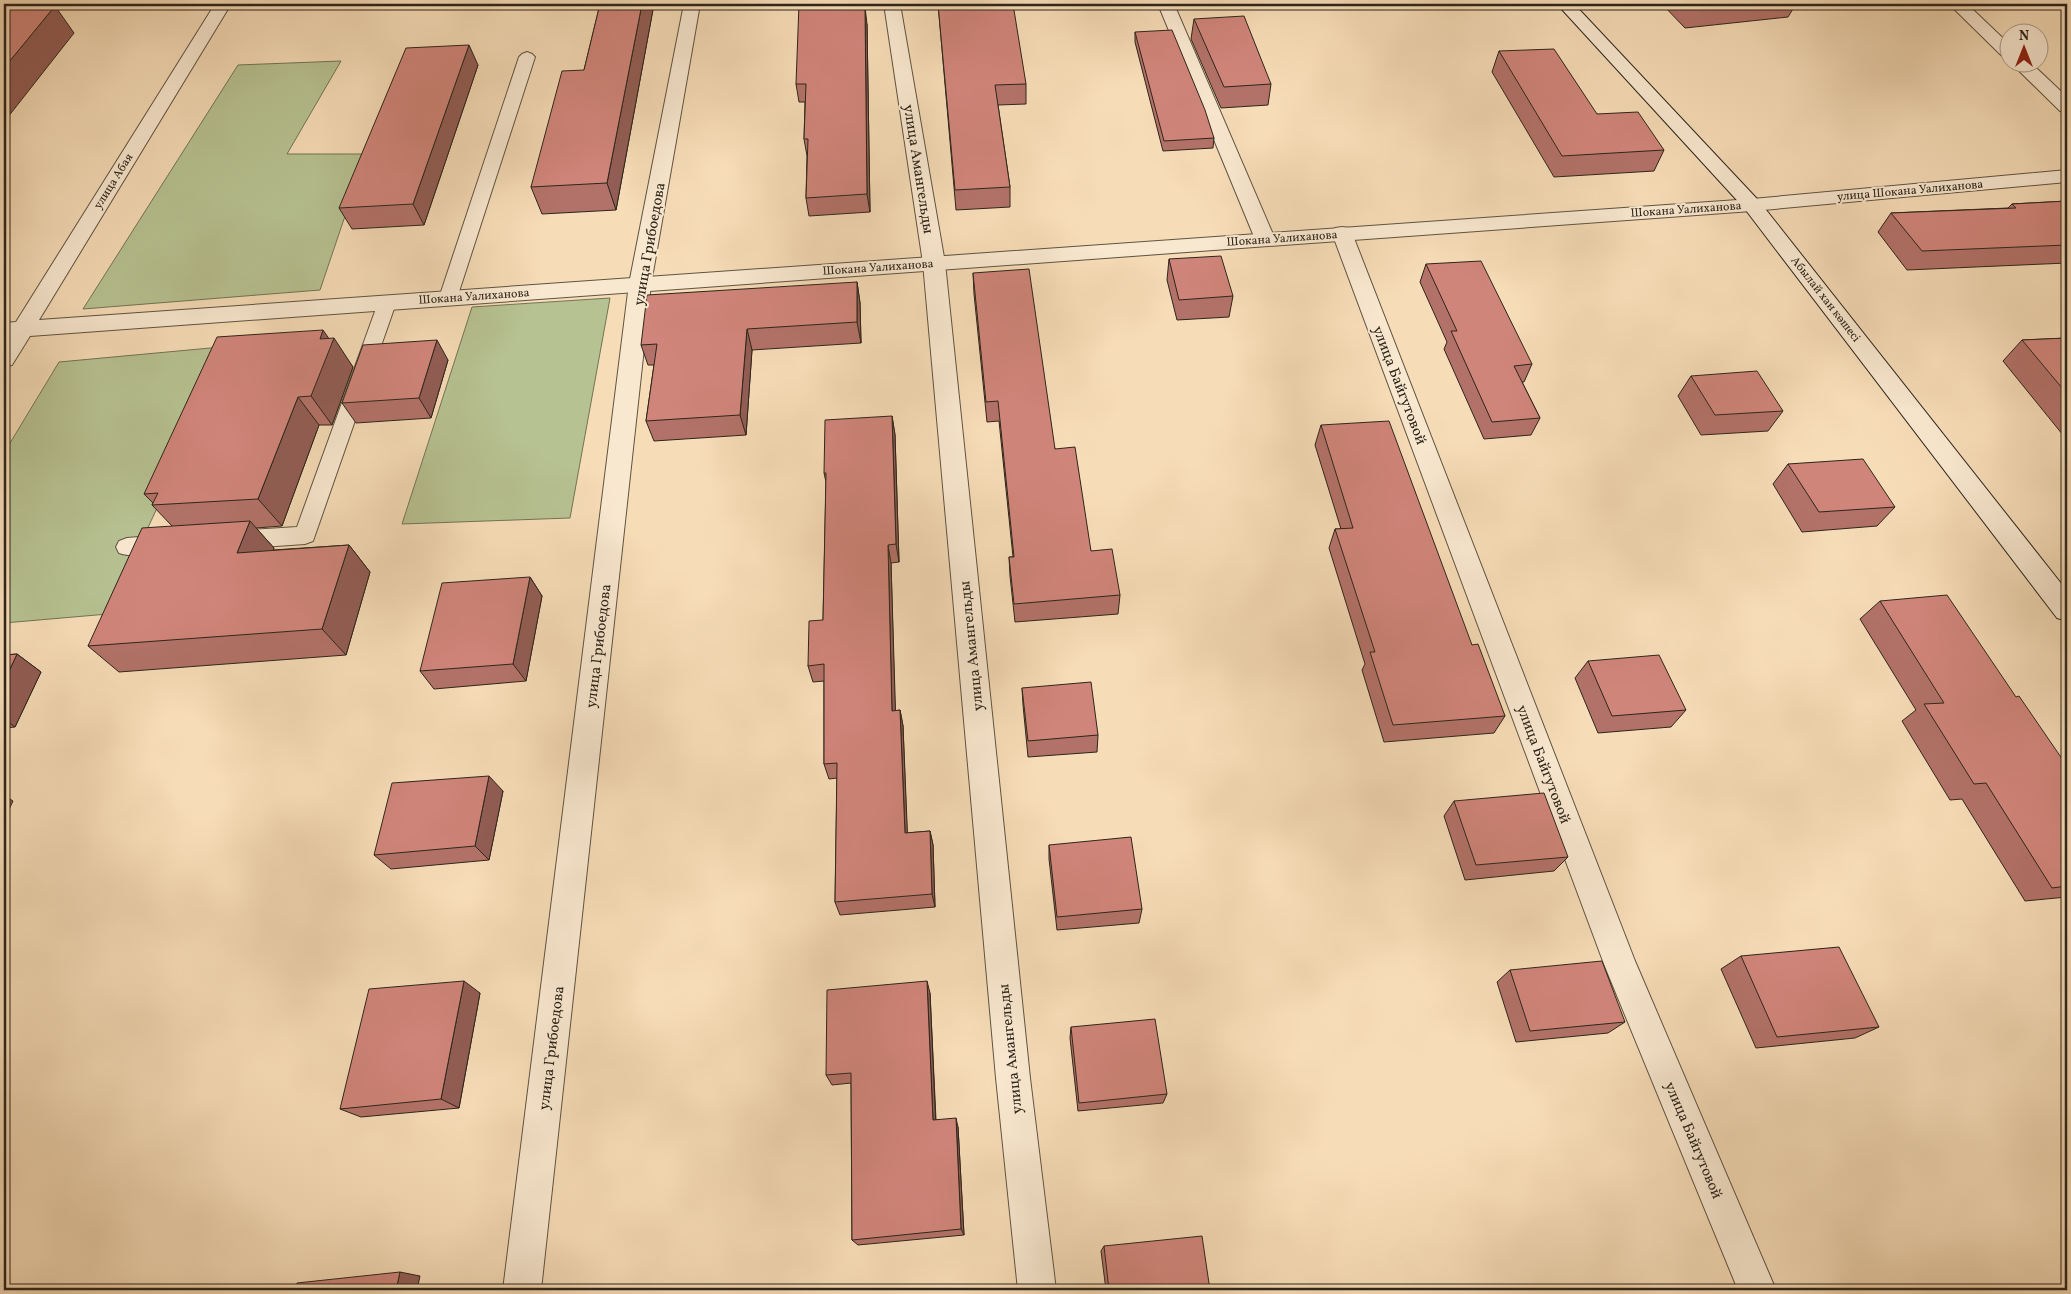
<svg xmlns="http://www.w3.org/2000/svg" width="2071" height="1294" font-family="Vollkorn,serif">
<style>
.green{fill:#b7c292;stroke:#727456}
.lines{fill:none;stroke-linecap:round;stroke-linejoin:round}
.service-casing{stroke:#5f5342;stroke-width:2}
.minor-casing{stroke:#5f5342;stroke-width:2}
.tertiary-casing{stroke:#5f5342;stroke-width:2}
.secondary-casing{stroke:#2d251b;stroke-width:2}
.service{fill:#f9e8d0;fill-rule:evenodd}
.minor{fill:#f9e8d0;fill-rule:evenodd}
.tertiary{fill:#f9e8d0;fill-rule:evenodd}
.secondary{fill:#f9e8d0;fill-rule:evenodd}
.wall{fill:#b37269;stroke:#2d251b}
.shaded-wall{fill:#925d55;stroke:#2d251b}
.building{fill:#d0857a;stroke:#2d251b}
.labels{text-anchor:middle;stroke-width:4;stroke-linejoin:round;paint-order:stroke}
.far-street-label{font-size:12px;fill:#2d251b;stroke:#f9e8d0}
.street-label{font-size:15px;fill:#2d251b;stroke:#f9e8d0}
</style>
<rect width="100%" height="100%" fill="#f6dcb7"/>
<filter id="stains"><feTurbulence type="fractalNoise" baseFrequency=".004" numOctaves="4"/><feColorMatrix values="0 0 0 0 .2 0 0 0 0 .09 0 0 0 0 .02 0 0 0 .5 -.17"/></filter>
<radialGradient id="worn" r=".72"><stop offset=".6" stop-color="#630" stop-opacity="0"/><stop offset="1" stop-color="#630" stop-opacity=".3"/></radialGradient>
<path class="green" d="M341,61L287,154H366L320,290L83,309L238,65Z
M610,298L570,518L402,524L472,307Z
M232,346L108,614L4,623V453L59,362Z"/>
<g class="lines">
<g class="service-casing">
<path id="service" d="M527,52L532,54L535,57L457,298L455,302L448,304L441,302L439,298L519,57L522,54Z
M387,297L394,299L396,303L313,541L305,544L233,549L225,546L222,540L225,534L233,531L297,527L378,303L380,299Z
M165,535L173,538L176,544L173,550C158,555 134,558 119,553L116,547L119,541L127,538Z"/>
</g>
<g class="minor-casing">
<path id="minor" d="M684,4H700L651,284L541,1290H503L629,284Z
M884,4H900L945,263L1030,1078L1056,1290H1018L996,1078L923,263Z
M1158,4H1174L1275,239L1272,244L1265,245L1258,244L1255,239Z
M1949,4H1967L2008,43V57L2002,56Z
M2010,62H2030L2067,97V113L2060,111Z
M2067,170V182L1752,211L1745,209L1742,205L1745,201L1752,199Z
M1342,227L1349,228L1352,233L1635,961L1776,1290H1738L1604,964L1332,233L1335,228Z"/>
</g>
<g class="tertiary-casing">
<path id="tertiary" d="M215,4H231L39,320L1752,199L1759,201L1762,205L1759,209L1752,211L30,336L12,365L4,367V341L6,337H4V323L16,322Z"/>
</g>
<g class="secondary-casing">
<path id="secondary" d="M1557,4H1574L1759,201L2067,591V621L2057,618L1745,209Z"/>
</g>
<use href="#service" class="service"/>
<use href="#minor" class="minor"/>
<use href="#tertiary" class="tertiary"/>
<use href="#secondary" class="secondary"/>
</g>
<path class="wall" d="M600,4H654L616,210L542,214L531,187L584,70Z
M938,4L1026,84V104L998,105L1010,187V207L956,210Z
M1662,4H1796L1788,17L1685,28Z
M847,8L867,24L870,212L809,216L806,198L807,156L804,139L805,102H799L796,84Z
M1194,19L1271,84L1268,105L1221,108L1191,39Z
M1135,32L1214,138L1213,148L1163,151L1135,42Z
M1499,51L1597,114L1664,150L1654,171L1554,177L1492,72Z
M478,65L424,225L352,229L339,208Z
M2067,201V263L1907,270L1878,232L1891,213L2008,208L2012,204Z
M1169,259L1233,296L1229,317L1177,320L1167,280Z
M1426,264L1532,364L1524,382H1522L1540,418L1531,435L1484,439L1444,349L1447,342L1420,282Z
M973,273L1055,449L1091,551L1120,595L1118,614L1015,622L1010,576L1009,557H1013L999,421L987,422L974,294Z
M857,282L860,303L861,343L752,350L746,435L654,441L646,421L654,365H648L641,345Z
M329,338L353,367L332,425H319L282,526L256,528L274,548L273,550L349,545L370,572L346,655L119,672L88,646L172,526L152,505L153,503L144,494Z
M2067,338V440L2003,361L2022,340Z
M448,360L431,418L356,423L342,403Z
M1691,376L1783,411L1768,431L1701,435L1678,396Z
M892,416L895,435L899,562L891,563L895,711L900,710L903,726L907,833L930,831L933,845L935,907L840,915L835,902L837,778L829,779L824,764V681L813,682L808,666L823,620L826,482L824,473Z
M1321,425L1472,645L1505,716L1494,733L1384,742L1362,670L1365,664L1329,548L1335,529H1341L1315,445Z
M1788,464L1895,507L1877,526L1802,532L1773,484Z
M530,577L542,596L526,681L434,689L420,671Z
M1880,601L2067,766V897L2025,901L1962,799L1950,800L1902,721L1916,710L1860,619Z
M17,654L41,672L15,727L4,728V655Z
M1588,661L1686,710L1671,727L1598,733L1575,678Z
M1022,688L1098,735L1097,752L1028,757L1023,705Z
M503,791L489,860L391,869L374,855Z
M1454,801L1568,857L1554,871L1465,880L1444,816Z
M1049,845L1142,909L1139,923L1057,930L1049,859Z
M1741,956L1879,1027L1855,1038L1756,1048L1721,969Z
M1510,970L1625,1022L1608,1033L1516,1042L1497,982Z
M480,993L459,1108L361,1117L340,1109Z
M930,993L936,1120L958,1127L964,1235L858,1245L852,1240L851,1083L832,1085L826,1075Z
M1071,1027L1167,1094L1163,1103L1078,1111L1070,1038Z
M1104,1246L1210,1290H1106L1101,1251Z"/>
<path class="shaded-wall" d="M642,4H654L616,210L607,183Z
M55,6L74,33L4,122V68Z
M865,7L867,24L870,212L867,194Z
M469,45L478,65L424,225L413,204Z
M857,282L860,303L861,343L857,322Z
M747,329L752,350L746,435L740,415Z
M323,330L332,343L334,338L353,367L332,425L311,396L320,339Z
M437,340L448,360L431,418L419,398Z
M298,397L319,425L282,526L258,499Z
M892,416L895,435L899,562L896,544Z
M250,521L274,548L263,580L237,553Z
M349,545L370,572L346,655L322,629Z
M888,545L891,563L896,727L892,711Z
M530,577L542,596L526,681L513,664Z
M17,654L41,672L15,727L4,719V682Z
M900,710L903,726L908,847L905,833Z
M489,776L503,791L489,860L475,846Z
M4,795L13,801L4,820Z
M930,831L933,845L935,907L932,894Z
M464,981L480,993L459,1108L441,1099Z
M927,981L930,993L936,1129L933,1120Z
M956,1118L958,1127L964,1235L961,1229Z
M400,1272L420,1276L417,1290H396Z"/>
<path class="building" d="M600,4H642L607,183L531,187L562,71L584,70Z
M799,4H844V8L865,7L867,194L806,198L808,139H804L806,84H796Z
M938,4H1013L1026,84L995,85L1010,187L955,190Z
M55,6L4,68V8Z
M1244,16L1271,84L1224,87L1194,19Z
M1172,30L1205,110L1214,138L1164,141L1135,32Z
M469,45L413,204L339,208L406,48Z
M1554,49L1597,114L1638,112L1664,150L1562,156L1499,51Z
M2067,201V245L1922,251L1891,213L2016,208L2012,204Z
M1221,256L1233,296L1179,300L1169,259Z
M1481,261L1532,364L1514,366L1540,418L1492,422L1451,331H1457L1426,264Z
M1029,269L1055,449L1075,447L1091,551L1112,549L1120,595L1014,604L1009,557H1014L998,401L986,402L973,273Z
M857,282V322L747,329L740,415L646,421L657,344L641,345L647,295Z
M323,330L320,339L334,338L311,396L298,397L258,499L152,505L158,493L144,494L217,337Z
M2067,338V394L2022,340Z
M437,340L419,398L342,403L363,345Z
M1757,371L1783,411L1715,415L1691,376Z
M892,416L896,544L888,545L892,711L900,710L905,833L930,831L932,894L835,902L837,763L824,764V664L808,666L809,621L823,620L826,473H824L825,420Z
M1389,421L1472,645L1478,644L1505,716L1393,725L1370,652H1375L1335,529L1353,528L1321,425Z
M1863,459L1895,507L1819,512L1788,464Z
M250,521L237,553L349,545L322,629L88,646L142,528Z
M530,577L513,664L420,671L442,583Z
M1947,595L2016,697L2019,696L2067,766V886L2052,888L1986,783L1974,784L1924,704L1944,703L1880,601Z
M17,654L4,682V655Z
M1659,655L1686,710L1612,716L1588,661Z
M1091,682L1098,735L1028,741L1022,688Z
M489,776L475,846L374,855L392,783Z
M1544,793L1568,857L1476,865L1454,801Z
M1131,837L1142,909L1057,917L1049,845Z
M1839,947L1879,1027L1777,1037L1741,956Z
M1602,961L1625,1022L1530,1031L1510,970Z
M464,981L441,1099L340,1109L369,989Z
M927,981L933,1120L956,1118L961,1229L852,1240L851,1073L826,1075L827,990Z
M1155,1019L1167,1094L1079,1103L1071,1027Z
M1202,1236L1210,1290H1109L1104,1246Z
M400,1272L396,1290H295L297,1283Z"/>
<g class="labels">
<g class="far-street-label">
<text transform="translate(113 181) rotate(-58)" y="4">улица Абая</text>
<text transform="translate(1910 190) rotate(-5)" y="4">улица Шокана Уалиханова</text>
<text transform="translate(1686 209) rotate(-4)" y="4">Шокана Уалиханова</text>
<text transform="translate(1282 238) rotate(-4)" y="4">Шокана Уалиханова</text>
<text transform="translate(878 267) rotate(-4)" y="4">Шокана Уалиханова</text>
<text transform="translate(474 296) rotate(-4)" y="4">Шокана Уалиханова</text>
<text transform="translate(1826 299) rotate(52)" y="4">Абылай хан көшесі</text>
</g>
<g class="street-label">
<text transform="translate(919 169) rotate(81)" y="5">улица Амангельды</text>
<text transform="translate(649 244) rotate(-80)" y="5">улица Грибоедова</text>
<text transform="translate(1400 385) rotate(69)" y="5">улица Байгутовой</text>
<text transform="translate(598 646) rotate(-83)" y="5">улица Грибоедова</text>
<text transform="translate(971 646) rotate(-96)" y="5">улица Амангельды</text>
<text transform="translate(1544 764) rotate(69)" y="5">улица Байгутовой</text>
<text transform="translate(551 1048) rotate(-83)" y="5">улица Грибоедова</text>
<text transform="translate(1010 1049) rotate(-96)" y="5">улица Амангельды</text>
<text transform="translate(1694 1140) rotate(67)" y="5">улица Байгутовой</text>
</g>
</g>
<rect width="2071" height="1294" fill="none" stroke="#f6dcb7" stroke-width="20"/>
<rect x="5" y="5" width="2061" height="1284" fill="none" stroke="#2d251b" stroke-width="2.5"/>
<rect x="10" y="10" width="2051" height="1274" fill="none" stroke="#2d251b"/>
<g transform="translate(2024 48)"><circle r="24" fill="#f9e8d0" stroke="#a79a88"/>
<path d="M0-4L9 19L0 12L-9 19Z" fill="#8f2418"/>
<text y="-8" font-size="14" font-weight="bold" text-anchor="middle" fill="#2d251b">N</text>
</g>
<rect width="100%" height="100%" filter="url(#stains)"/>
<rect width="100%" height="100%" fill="url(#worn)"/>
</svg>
